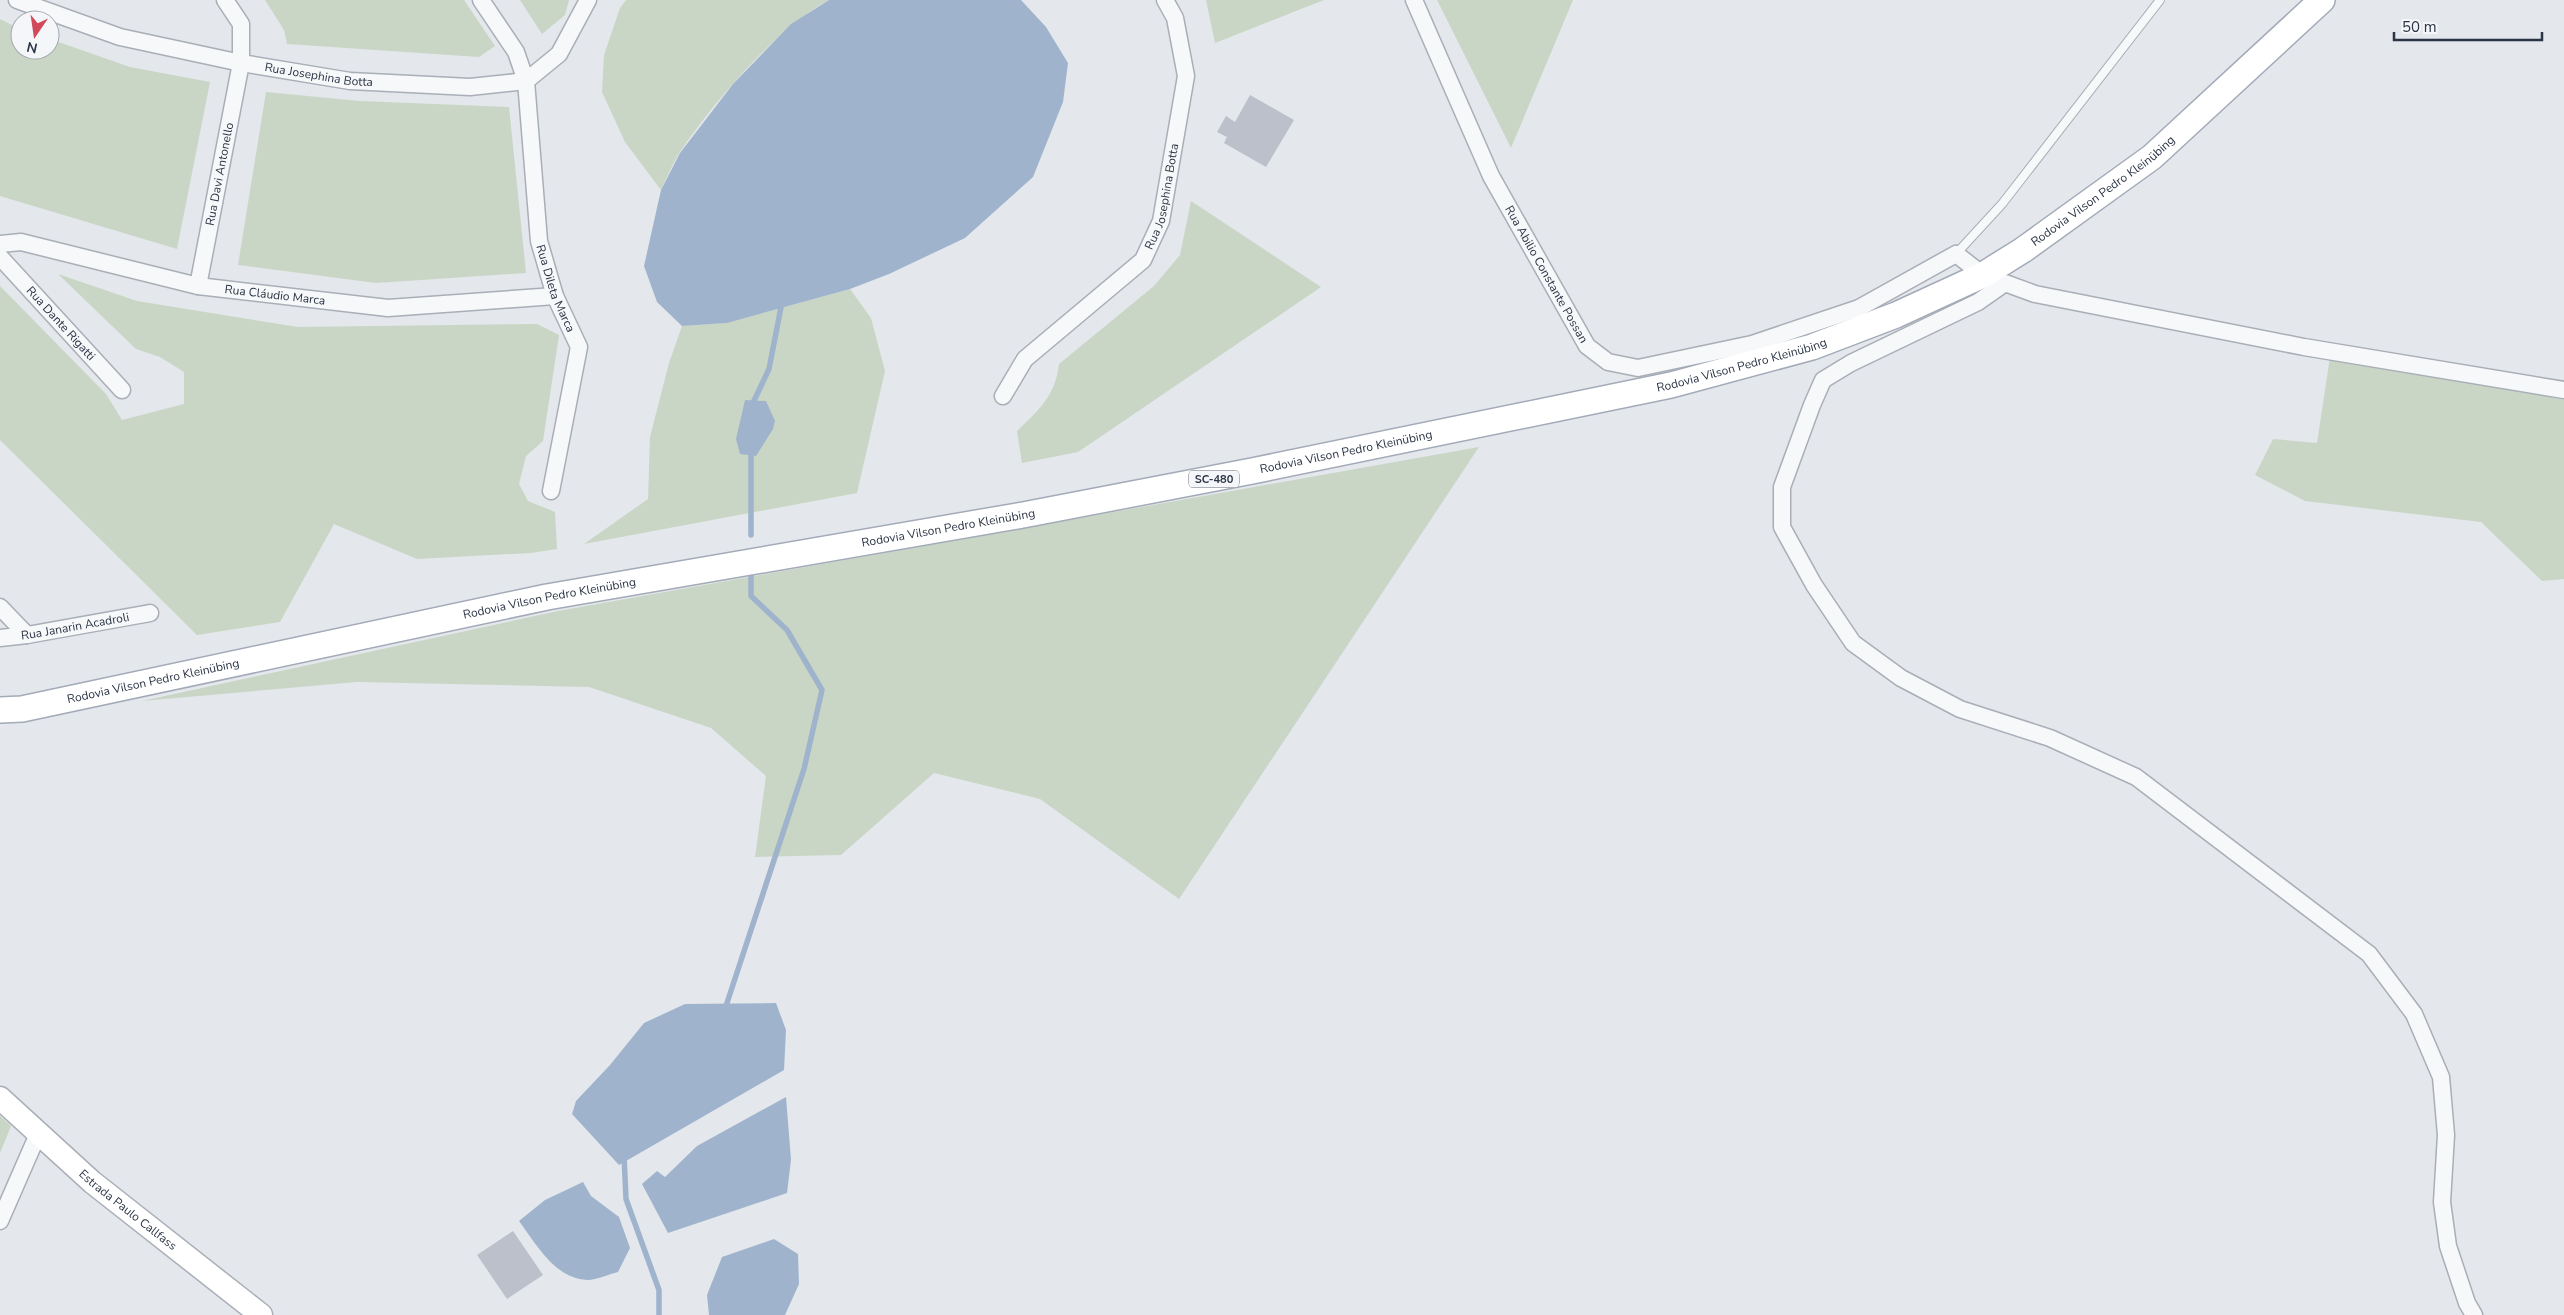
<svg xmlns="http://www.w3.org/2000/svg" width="2564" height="1315" font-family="'Nunito Sans',sans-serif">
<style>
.green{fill:#c9d6c5}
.water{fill:#9fb4cc}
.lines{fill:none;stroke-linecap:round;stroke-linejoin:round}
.stream{stroke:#9fb4cc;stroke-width:5.5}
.building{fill:#bbc0ca}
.lane-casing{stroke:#a9aeb7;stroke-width:10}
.street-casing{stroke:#a9aeb7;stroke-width:19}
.secondary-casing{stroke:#a9aeb7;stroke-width:25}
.primary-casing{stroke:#a3abb8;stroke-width:28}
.lane{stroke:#f7f8fa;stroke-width:8}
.street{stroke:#f7f8fa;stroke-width:16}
.secondary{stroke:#fff;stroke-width:22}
.primary{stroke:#fff;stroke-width:25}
.labels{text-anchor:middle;stroke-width:4;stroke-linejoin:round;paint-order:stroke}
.shield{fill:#f4f6f9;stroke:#676e7b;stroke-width:1}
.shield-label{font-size:11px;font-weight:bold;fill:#2b3445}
.street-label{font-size:12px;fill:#2b3445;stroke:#f4f6f9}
</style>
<rect width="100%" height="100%" fill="#e4e7ec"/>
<path class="green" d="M265,0H464L495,46L479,57L287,44L284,30Z
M520,0H569L565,15L542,34Z
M626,0H829C777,27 713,103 680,152C673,163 667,177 661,190L625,142L602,92L604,55L620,8Z
M1206,0H1324L1215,43Z
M1437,0H1573L1511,148Z
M0,19L20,29V50H50V39L130,67L210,82L177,249L0,196Z
M266,92L360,101L509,107L526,273L376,283L238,265Z
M1191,201L1321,287L1078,452L1022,463L1017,431C1040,409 1055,396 1059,364L1154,286L1180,255Z
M58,274L137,301L298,327L537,324L559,335L543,441L526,456L519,484L528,501L555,512L557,549L531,553L417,559L334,524L280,622L197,635L0,440V286L106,394L122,420L184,404V372L160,357L136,349Z
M850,289L871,318L885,371L857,493L584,544L648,499L650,437L669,363L682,326L726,323Z
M2330,357L2564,396V579L2542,581L2481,522L2305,501L2255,475L2273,439L2317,443Z
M1479,447L1179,899L1040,799L934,773L841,855L755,857L766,776L711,728L589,687L357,682L142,701L558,611Z
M0,1116L11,1126L0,1153Z"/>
<path class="water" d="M829,0H1021L1046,27L1068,63L1063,102L1033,177L965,238L889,274L850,289L727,323L682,326L657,302L644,266L661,190L680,153L733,84L791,24Z
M745,400L766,401L775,421L773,429L756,456L740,454L736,439Z
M776,1003L786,1030L784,1070L619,1165L572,1114L576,1101L610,1065L644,1023L685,1004Z
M786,1097L791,1160L787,1193L668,1233L642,1184L657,1171L665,1177L697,1146Z
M583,1182L591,1196L619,1217L630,1248L618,1272C609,1274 597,1280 587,1280C554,1278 537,1245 519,1221L545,1200Z
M774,1239L798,1254L799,1284L785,1315H709L707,1295L722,1257Z"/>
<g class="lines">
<path class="stream" d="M751,407L769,369L782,302
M751,449V535
M725,1009L804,769L822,690L787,630L751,596V570
M624,1155L626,1199L659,1290V1315"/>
</g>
<path class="building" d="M1250,95L1294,120L1266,167L1224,143L1227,137L1217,132L1226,116L1235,122Z
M513,1231L543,1275L507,1299L477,1255Z"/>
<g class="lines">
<g class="lane-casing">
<path id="lane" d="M1956,254L2002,204L2160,0"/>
</g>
<g class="street-casing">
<g id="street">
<path id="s1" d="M17,0L120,37L241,63L350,81L470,87L526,81L559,54L588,0"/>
<path id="s2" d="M481,0L516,52L526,81L539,241L555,296L579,347L551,491"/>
<path id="s3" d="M1414,0L1491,176L1587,346L1608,362L1638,368L1752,344L1859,308L1956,254L1983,275L1991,278"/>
<path id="s4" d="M0,244L21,242L198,286L388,308L555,296"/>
<path id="s5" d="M0,257L122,390"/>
<path id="s6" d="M198,286L241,63V24L225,0"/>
<path id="s7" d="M1003,396L1025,359L1143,260L1161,221L1186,76L1175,18L1165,0"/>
<path d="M0,607L27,635"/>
<path id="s8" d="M0,638L27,635L150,613"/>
<path d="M0,1221L38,1134"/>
<path d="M2474,1315L2467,1303L2448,1246L2442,1202L2446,1135L2441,1077L2414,1014L2369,954L2136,777L2050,738L1960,709L1901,678L1853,643L1814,585L1782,527V487L1812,405L1823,380L1851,363L1978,302L2005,283L2035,294L2304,347L2564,390"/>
</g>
</g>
<g class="secondary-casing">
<g id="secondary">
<path id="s9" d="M0,1098L92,1182L261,1315"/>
</g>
</g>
<g class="primary-casing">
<g id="primary">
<path id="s10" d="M0,710L22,709L547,597L1023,515L1252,471L1671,385L1812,347L1896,315L1983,275L2023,250L2152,157L2322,0"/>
</g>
</g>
<use href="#lane" class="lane"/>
<use href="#street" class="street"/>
<use href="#secondary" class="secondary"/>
<use href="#primary" class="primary"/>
</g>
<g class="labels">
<rect class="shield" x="1189" y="470.5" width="50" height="17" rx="4"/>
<g class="shield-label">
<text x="1214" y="483">SC-480</text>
</g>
<g class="street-label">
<text dy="4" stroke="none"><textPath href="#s1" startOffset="312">Rua Josephina Botta</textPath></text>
<text dy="4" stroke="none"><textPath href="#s6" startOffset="114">Rua Davi Antonello</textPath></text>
<text dy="4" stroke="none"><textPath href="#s10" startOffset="2181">Rodovia Vilson Pedro Kleinübing</textPath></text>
<text dy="4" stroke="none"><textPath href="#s7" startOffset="264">Rua Josephina Botta</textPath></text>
<text dy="4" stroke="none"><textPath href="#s3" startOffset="305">Rua Abilio Constante Possan</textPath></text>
<text dy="4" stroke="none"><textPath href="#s2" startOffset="304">Rua Dileta Marca</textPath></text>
<text dy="4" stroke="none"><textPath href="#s4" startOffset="281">Rua Cláudio Marca</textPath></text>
<text dy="4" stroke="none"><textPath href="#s5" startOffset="90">Rua Dante Rigatti</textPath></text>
<text dy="4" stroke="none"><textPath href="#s10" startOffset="1776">Rodovia Vilson Pedro Kleinübing</textPath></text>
<text dy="4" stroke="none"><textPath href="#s10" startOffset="1371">Rodovia Vilson Pedro Kleinübing</textPath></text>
<text dy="4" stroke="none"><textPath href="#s10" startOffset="966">Rodovia Vilson Pedro Kleinübing</textPath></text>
<text dy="4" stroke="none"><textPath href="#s10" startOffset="561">Rodovia Vilson Pedro Kleinübing</textPath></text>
<text dy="4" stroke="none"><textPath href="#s8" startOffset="76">Rua Janarin Acadroli</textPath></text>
<text dy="4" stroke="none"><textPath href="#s10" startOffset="156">Rodovia Vilson Pedro Kleinübing</textPath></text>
<text dy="4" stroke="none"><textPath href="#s9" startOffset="170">Estrada Paulo Callfass</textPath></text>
</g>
</g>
<g transform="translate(35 35) rotate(193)"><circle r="24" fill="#f4f6f9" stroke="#a4a8b1"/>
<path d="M0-4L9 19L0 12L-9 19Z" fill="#d1495b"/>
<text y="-8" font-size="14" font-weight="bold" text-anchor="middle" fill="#2b3445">N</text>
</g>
<path d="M2394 32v8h148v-8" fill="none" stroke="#2b3445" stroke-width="2.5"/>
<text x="2402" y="32" font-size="15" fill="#2b3445" stroke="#f4f6f9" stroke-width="4" paint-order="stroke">50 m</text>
</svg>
